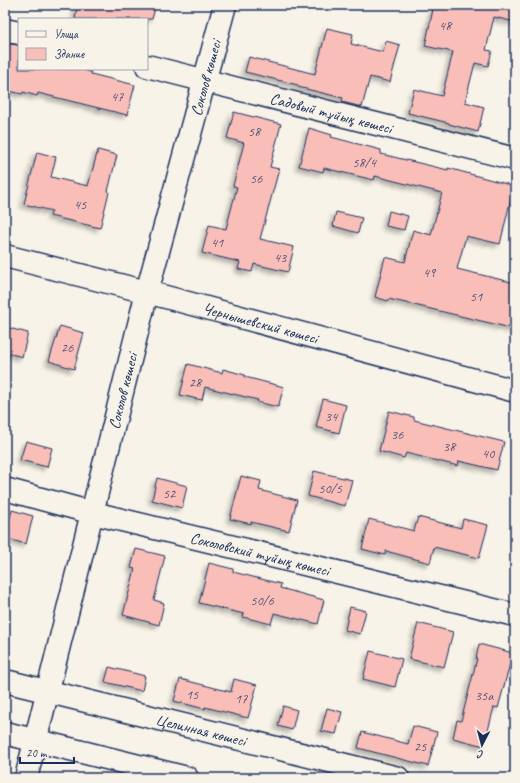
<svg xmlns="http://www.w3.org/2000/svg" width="520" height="783" font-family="Caveat,sans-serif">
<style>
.building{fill:#fabeb9;stroke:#1b2f5e;filter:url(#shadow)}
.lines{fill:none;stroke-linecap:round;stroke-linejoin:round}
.minor-casing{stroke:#1b2f5e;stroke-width:25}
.minor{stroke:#f7f3e8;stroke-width:22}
.labels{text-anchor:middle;stroke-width:3;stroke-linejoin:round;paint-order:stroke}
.number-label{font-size:14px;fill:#535375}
.street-label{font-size:16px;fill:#1b2f5e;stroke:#f7f3e8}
</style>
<defs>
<filter id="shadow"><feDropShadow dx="-3.5" dy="3.5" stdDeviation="2" flood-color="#0004"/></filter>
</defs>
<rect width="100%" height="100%" fill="#f7f3e8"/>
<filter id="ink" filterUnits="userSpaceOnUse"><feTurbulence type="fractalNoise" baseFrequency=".025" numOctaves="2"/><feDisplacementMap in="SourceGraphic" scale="8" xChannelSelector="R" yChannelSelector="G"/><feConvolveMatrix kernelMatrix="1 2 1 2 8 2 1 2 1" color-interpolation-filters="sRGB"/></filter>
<g filter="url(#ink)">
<path class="building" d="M78,5H156L152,19H75Z
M434,5H515V22L494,17L486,50L492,51L488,66L475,63L465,102L484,107L478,132L449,124V123L408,113L414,89L442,96L453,52L425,46Z
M327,28L353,34L351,44L383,52L386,41L400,45L390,82L370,77L362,107L342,102L343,98L298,87V85L245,72L249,57L315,74Z
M9,44L19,45V69H80L91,72V74L135,85L127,115L38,93L37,96L23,92L22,94L5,90V62Z
M234,112L281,124L270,167L279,169L260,239L294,247L288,272L254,264L252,272L238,269L240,262L202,253L209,225L226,229L237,187L233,186L244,143L227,138Z
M309,128L332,135L331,137L381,150V154L448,170V168L514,186L500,244L466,236L457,269L515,283V329L389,299L388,301L375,297L385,257L405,262L413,230L431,235L442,193L375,176L374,180L324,168L323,172L299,166Z
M98,150L117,155L108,191L109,192L100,228L50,216L52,211L24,204L37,152L56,157L51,177L88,186Z
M389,211L408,216L404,230L386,226Z
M336,212L362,218L358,233L333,226Z
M60,326L84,333L74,369L49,361Z
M5,327L28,333L22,357L5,352Z
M188,364L222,373L223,369L245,375V377L284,387L278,407L257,402L258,400L205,387L202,400L180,395Z
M323,399L346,405L339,433L316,427Z
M389,411L414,417V420L504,442L497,470L459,461L458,466L406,453L404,458L379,451Z
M26,441L52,448L47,467L20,460Z
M314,471L352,480L345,506L308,496Z
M241,476L261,481L259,490L297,500L289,531L251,522V524L230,519Z
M157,478L187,486L182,508L152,500Z
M12,510L33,516L26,544L5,538Z
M418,517L461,528L463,519L488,525L479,558L434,547L430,563L386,551L385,555L362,549L369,519L414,531Z
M136,549L165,556L154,600L164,603L159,625L123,615L135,569L131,568Z
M209,563L233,569V572L281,584L280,588L324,600L318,624L274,613L271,624L243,617L244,614L199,603Z
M350,607L366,611L360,634L345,630Z
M418,623L453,632L444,667L409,659Z
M479,644L513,653L498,708L494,707L484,746L453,738L457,720L461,721L477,659H476Z
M370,651L402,659L395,687L363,679Z
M109,667L145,676L142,691L105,682Z
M180,679L231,692L234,679L257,685L248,718L205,707V709L174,701Z
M283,706L297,710L292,730L278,726Z
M327,708L342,712L336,734L321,731Z
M413,726L437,732L428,766L358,748L362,732L408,744Z"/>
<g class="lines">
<g class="minor-casing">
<g id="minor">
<path d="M5,30L19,33"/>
<path id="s1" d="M147,66L515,159"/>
<path id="s2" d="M5,256L147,292L515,391"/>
<path id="s3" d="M5,489L93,513L515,615"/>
<path id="s4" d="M5,681L398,778"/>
<path d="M5,733L187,778"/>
<path id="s5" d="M26,778L147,292L225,5"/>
</g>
</g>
<use href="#minor" class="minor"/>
</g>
</g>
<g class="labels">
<g class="number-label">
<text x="445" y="30">48</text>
<text x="117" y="101">47</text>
<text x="254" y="136">58</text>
<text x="364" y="167">58/4</text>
<text x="256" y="183">56</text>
<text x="80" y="209">45</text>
<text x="217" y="247">41</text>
<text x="280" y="262">43</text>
<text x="429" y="277">49</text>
<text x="476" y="301">51</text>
<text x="67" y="352">26</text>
<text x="195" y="387">28</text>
<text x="331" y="421">34</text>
<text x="397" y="439">36</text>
<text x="449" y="451">38</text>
<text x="488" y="458">40</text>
<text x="330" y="493">50/5</text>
<text x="169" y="498">52</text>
<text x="262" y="605">50/6</text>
<text x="192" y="699">15</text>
<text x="484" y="700">35а</text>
<text x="241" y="703">17</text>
<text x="420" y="751">25</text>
</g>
<g class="street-label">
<text dy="6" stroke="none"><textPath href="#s5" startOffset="723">Соколов көшесі</textPath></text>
<text dy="6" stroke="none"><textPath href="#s1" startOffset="190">Садовый тұйық көшесі</textPath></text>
<text dy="6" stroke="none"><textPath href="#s2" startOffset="264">Чернышевский көшесі</textPath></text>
<text dy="6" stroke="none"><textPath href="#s5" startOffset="399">Соколов көшесі</textPath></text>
<text dy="6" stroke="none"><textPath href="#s3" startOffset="263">Соколовский тұйық көшесі</textPath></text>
<text dy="6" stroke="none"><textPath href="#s4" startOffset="202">Целинная көшесі</textPath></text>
</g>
</g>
<rect width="520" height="783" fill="none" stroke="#f7f3e8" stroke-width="20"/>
<rect x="10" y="10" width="500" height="763" fill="none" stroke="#1b2f5e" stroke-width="1.5" filter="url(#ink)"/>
<rect x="18" y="18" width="130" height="52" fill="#f7f3e8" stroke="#9fa5b1"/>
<rect x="26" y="31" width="20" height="6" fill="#f7f3e8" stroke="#9fa5b1"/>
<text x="54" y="38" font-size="12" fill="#1b2f5e">Улица</text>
<rect x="26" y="48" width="20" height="12" fill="#fabeb9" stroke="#9fa5b1"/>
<text x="54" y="58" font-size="12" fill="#1b2f5e">Здание</text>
<g transform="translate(482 745) rotate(186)" stroke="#f7f3e8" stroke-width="3" paint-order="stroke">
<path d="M0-3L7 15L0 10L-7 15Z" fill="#1b2f5e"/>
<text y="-6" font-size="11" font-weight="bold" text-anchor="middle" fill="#1b2f5e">С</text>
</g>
<path d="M20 757v6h54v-6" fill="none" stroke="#1b2f5e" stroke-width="2"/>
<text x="26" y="757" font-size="12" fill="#1b2f5e" stroke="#f7f3e8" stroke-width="3" paint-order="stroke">20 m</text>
</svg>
